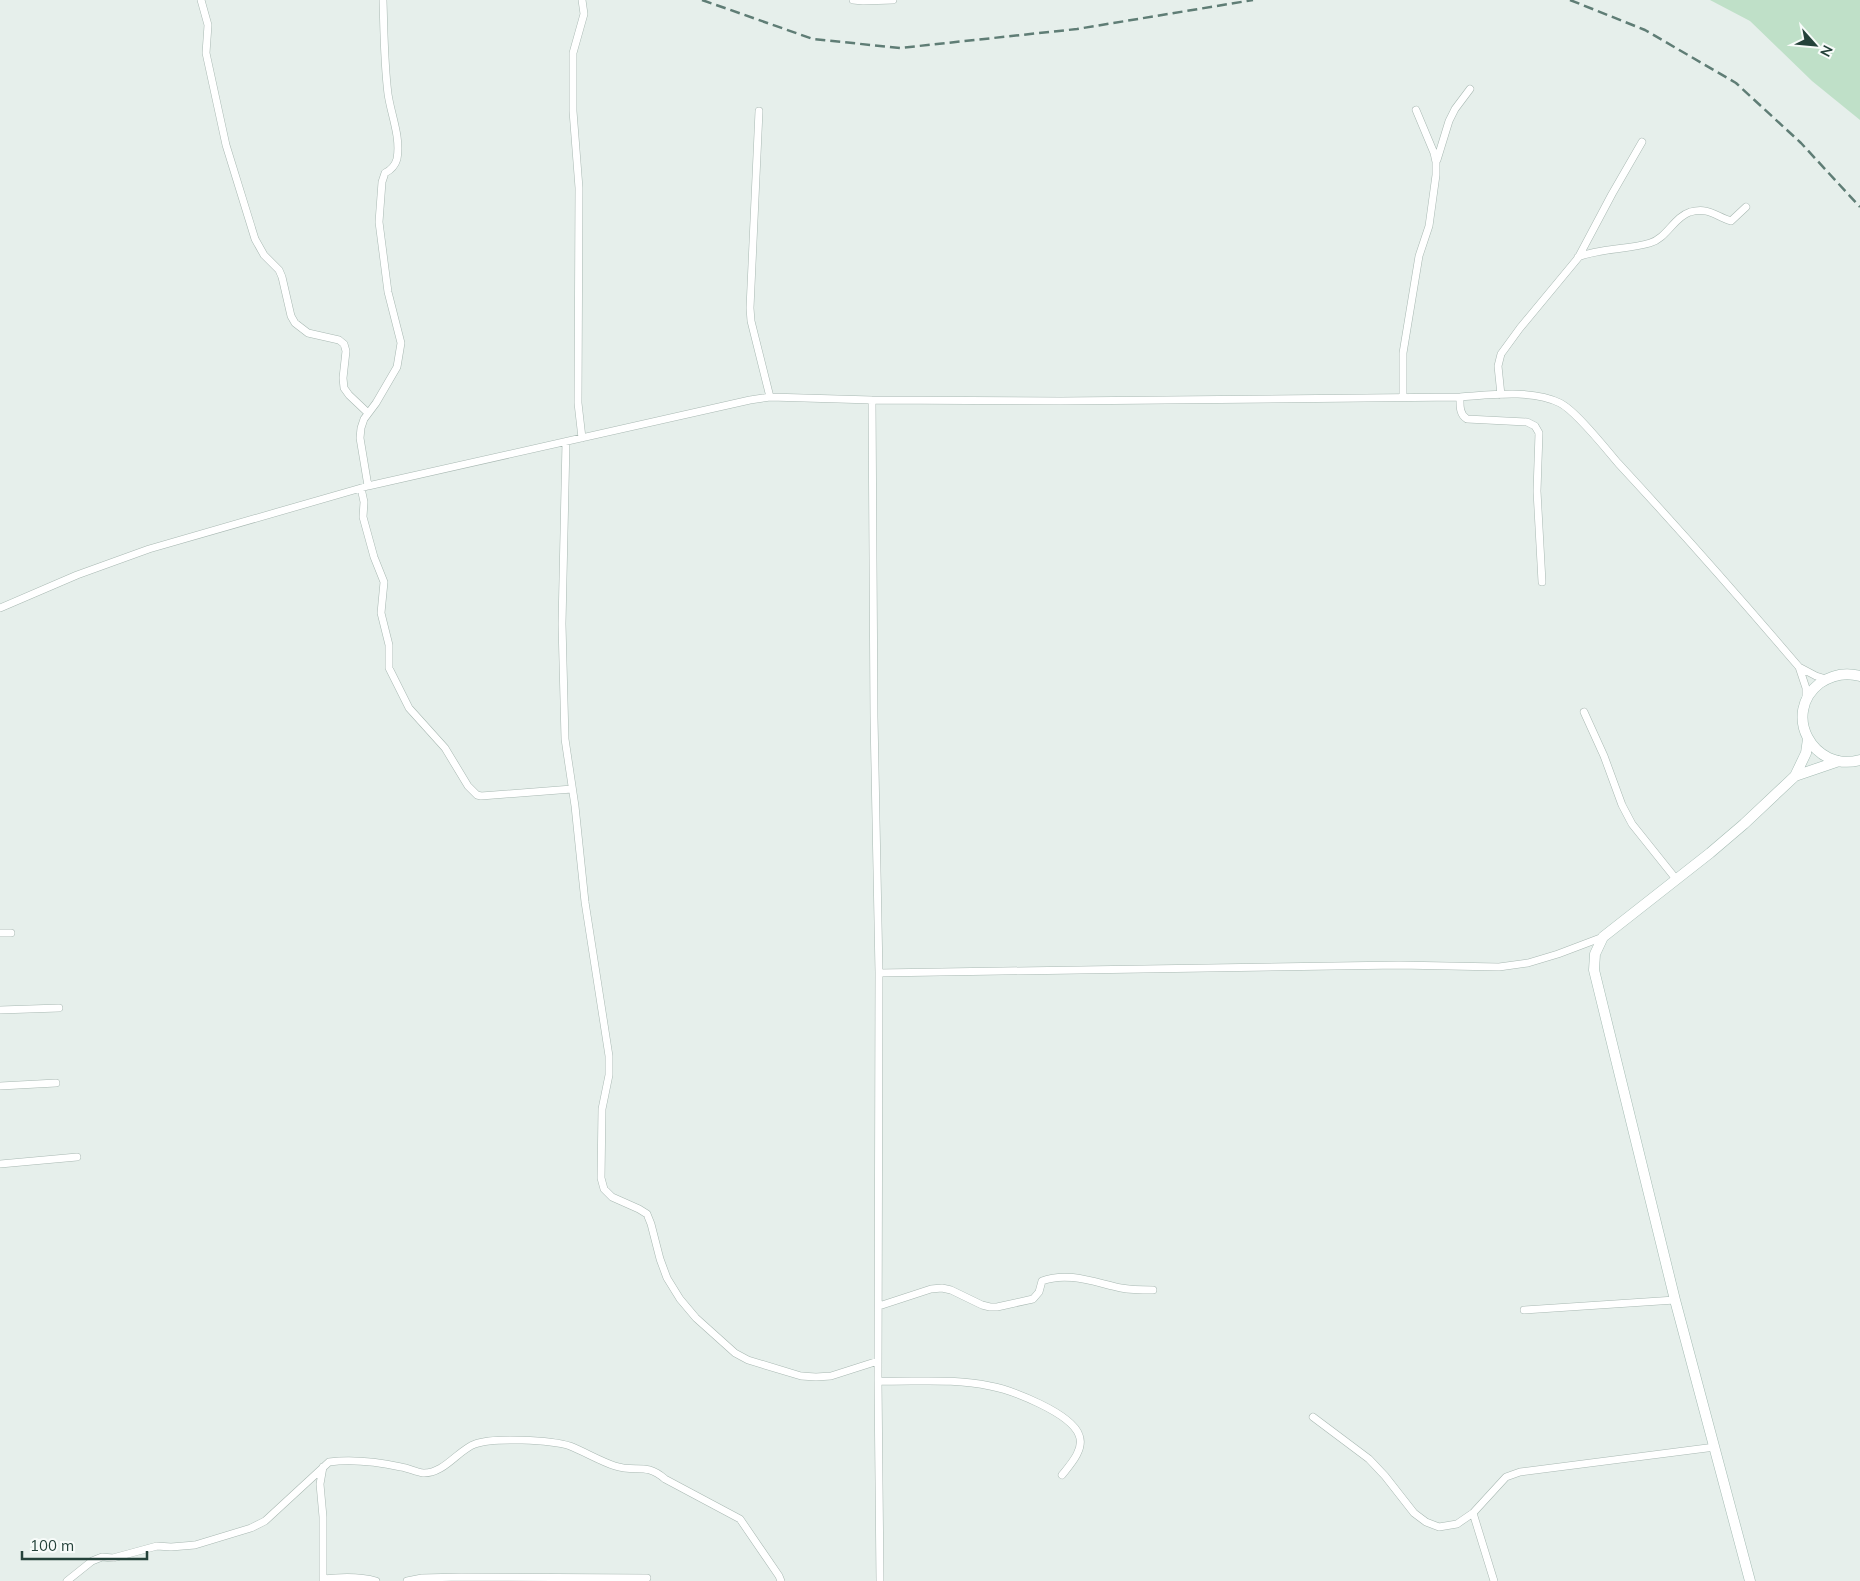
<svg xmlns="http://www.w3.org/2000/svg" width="1860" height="1581" font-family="Mulish,sans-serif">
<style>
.green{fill:#bfe0c8}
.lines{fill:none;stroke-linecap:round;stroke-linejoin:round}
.street-casing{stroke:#a8b8b2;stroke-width:8}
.secondary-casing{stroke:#a4bbb3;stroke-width:11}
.street{stroke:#fff;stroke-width:7}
.secondary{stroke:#fff;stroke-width:10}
.rail{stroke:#5f7d75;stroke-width:2.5;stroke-dasharray:10 5;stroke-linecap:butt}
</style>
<rect width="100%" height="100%" fill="#e6efeb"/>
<path class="green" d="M1710,0H1860V120L1812,81L1750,21Z"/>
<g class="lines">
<g class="street-casing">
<path id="street" d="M201,0L208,25L206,53L226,145L255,239L264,255L279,270L282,277L291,316L295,323L308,333L339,340L344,344L346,351L343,378L344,388L349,395L368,413
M582,0L584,14L573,53V111L579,188L578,403L582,438
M853,0L863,1L893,0
M759,111L750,308L751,321L770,397
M1437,160L1449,121L1455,109L1470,89
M1578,257C1601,248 1627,250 1650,243C1667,238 1674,217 1690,212C1709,207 1715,216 1731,221L1746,207
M1501,395L1498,366L1501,354L1520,328L1578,258L1612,194L1642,142
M1403,397V353L1419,256L1429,226L1436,175V162L1434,153L1416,110
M1460,397C1460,405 1459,414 1467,419L1527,422L1535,426L1539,433L1537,491L1542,582
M872,400L874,717L879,973L878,1381L880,1581
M566,442L562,624L565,739L575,806L585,902L609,1056V1075L602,1109L601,1178L604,1189L612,1197L639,1209L647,1214L651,1224L660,1259L667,1278L680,1299L696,1318L735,1353L748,1360L801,1376L816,1377L831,1376L878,1361
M368,486L360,438L361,428L364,419L376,403L397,367L401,343L388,292L379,222L382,182L385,173C391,170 395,166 397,159C401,137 391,115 388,94C384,62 384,31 383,0
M361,488L364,502L363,517L374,557L384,582L381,613L389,645V668L409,708L445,748L468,786L477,795L481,796L572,789
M0,608L77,575L149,549L368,486L750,400L770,397L872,400L1061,401L1460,397C1490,395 1532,389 1560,403C1576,411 1606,449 1618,463C1680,530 1740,598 1799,667L1816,676L1826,679
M1799,667L1806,688V698
M1584,712L1604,756L1622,805L1632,824L1676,879
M0,933H11
M879,973L1399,965L1499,967L1528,963L1558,954L1603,937
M0,1010L59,1008
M0,1086L56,1083
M0,1164L77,1157
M879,1306L931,1289L942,1288L951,1290L982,1305L990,1307H997L1033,1299L1039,1292L1042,1281C1068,1271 1096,1283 1121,1288C1131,1290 1142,1290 1153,1290
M1524,1310L1675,1300
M878,1381C915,1382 954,1378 990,1386C1012,1390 1071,1413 1079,1435C1085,1449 1070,1465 1062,1475
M1313,1417L1369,1459L1385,1476L1414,1513L1426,1522L1439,1527L1457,1524L1473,1513L1506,1477L1520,1472L1715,1447
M1473,1513L1494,1581
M323,1579C340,1577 359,1576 376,1581
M67,1581L92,1561L102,1557L113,1558L157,1546L171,1547L195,1545L251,1528L265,1521L329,1462C351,1459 378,1462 401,1467C408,1468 416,1472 423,1473C444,1474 458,1450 475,1444C493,1437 551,1440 570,1446C585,1452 600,1461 615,1466C637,1473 645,1462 665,1479L740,1519L779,1576L781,1581
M323,1581V1517L320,1484L323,1467
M407,1581L422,1578L461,1577L647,1578"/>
</g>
<g class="secondary-casing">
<path id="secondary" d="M1860,676C1846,672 1832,675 1820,683C1781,713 1813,773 1860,760
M1795,776L1839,761
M1750,1581L1675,1300L1594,970L1595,954L1603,937L1710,853L1744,824L1795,776L1806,753L1808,739"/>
</g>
<use href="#street" class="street"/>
<use href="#secondary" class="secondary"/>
<path class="rail" d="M702,0L813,39L900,48L1077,29L1253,0
M1570,0L1645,30L1736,83L1801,143L1860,207"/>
</g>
<g transform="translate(1815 45) rotate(117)" stroke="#f7fbf9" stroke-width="4" paint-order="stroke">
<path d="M0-4L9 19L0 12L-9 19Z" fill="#24423a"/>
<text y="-8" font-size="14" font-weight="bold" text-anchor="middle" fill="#24423a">N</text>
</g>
<path d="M22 1551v8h125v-8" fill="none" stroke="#24423a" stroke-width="2.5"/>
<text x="30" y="1551" font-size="15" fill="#24423a" stroke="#f7fbf9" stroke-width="4" paint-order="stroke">100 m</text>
</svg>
